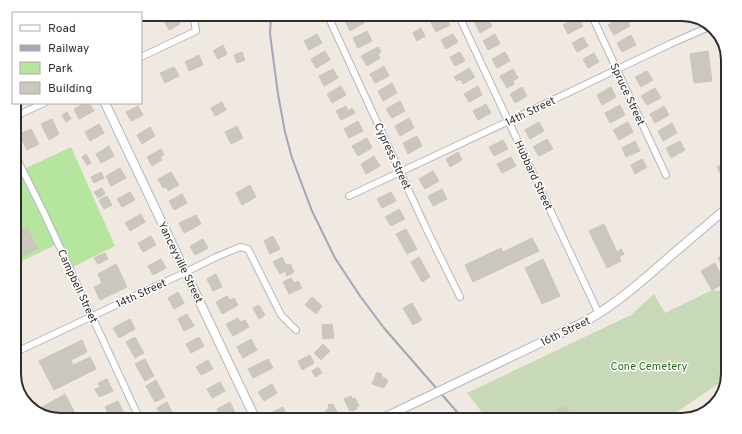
<svg xmlns="http://www.w3.org/2000/svg" width="742" height="434" font-family="Overpass,sans-serif">
<style>
.green{fill:#b6e59e}
.cemetery{fill:#c8d9b8}
.building{fill:#cbc7bf;stroke:#cbc5ba}
.lines{fill:none;stroke-linecap:round;stroke-linejoin:round}
.street-casing{stroke:#b4b7c1;stroke-width:8}
.secondary-casing{stroke:#b4b7c1;stroke-width:10}
.street{stroke:#fff;stroke-width:6}
.secondary{stroke:#fff;stroke-width:8}
.rail{stroke:#a3a6b8;stroke-width:2}
.secondary-bridge-casing{stroke:#b4b7c1;stroke-width:10;stroke-linecap:butt}
.secondary-bridge{stroke:#fff;stroke-width:8}
.labels{text-anchor:middle;stroke-width:3;stroke-linejoin:round;paint-order:stroke}
.street-label{font-size:11px;fill:#2e2e2e;stroke:#fff}
.park-label{font-size:11px;fill:#2c6e1b;stroke:#fff}
.rim{fill:none;stroke:#2e2e2e;stroke-width:2}
</style>
<rect width="100%" height="100%" fill="#efe9e1"/>
<path class="green" d="M14,146L24,169L71,147L115,246L69,269L57,244L14,265Z"/>
<path class="cemetery" d="M712,290L728,292V374L727,378L678,411L662,420H488L467,393L631,315L654,294L665,313Z"/>
<path class="building" d="M175,14L180,24L169,30L164,21Z
M213,14H225L216,19Z
M358,14H359L364,23L350,31L345,21Z
M687,15L695,17L689,20Z
M445,16L450,25L436,32L431,23Z
M625,16L630,26L614,35L608,25Z
M487,17L492,26L480,33L475,23Z
M578,17L583,26L568,34L563,25Z
M421,28L425,36L417,41L413,33Z
M367,31L372,41L358,48L353,38Z
M317,34L322,43L309,50L304,41Z
M453,34L458,42L446,49L441,40Z
M495,34L500,44L488,50L483,41Z
M631,35L636,45L622,52L617,43Z
M583,37L588,46L577,52L572,43Z
M223,45L227,54L218,59L213,51Z
M378,47L381,52L378,54L380,58L367,66L361,56Z
M325,51L330,60L316,68L311,59Z
M708,51L712,81L694,83L690,54Z
M242,52L245,60L237,63L234,55Z
M460,52L465,61L455,66L450,57Z
M505,52L510,61L497,68L492,59Z
M594,53L599,62L588,68L583,59Z
M199,55L203,65L189,71L185,62Z
M384,66L389,76L375,83L370,74Z
M174,67L179,76L165,83L160,73Z
M469,68L475,77L463,84L460,79L457,81L454,77Z
M333,69L338,78L324,86L319,76Z
M513,69L518,78L513,81L514,84L507,88L500,76Z
M647,71L653,80L641,87L635,77Z
M392,83L397,93L383,101L378,91Z
M341,86L346,95L332,103L327,94Z
M478,86L482,95L469,102L464,94Z
M522,87L527,96L515,103L510,94Z
M611,87L616,97L602,105L597,95Z
M655,88L661,98L647,105L641,96Z
M400,101L405,111L392,118L386,109Z
M222,102L226,110L215,116L211,108Z
M85,103H89L94,111L79,119L74,109Z
M486,104L491,113L478,120L473,111Z
M620,105L625,115L610,123L605,113Z
M138,106L143,115L131,121L126,112Z
M346,106L348,111L352,108L355,113L341,120L336,111Z
M664,106L669,115L655,123L650,114Z
M67,112L71,119L66,122L62,115Z
M409,118L414,128L400,136L395,126Z
M52,119L59,134L49,140L41,124Z
M358,121L363,131L349,138L344,129Z
M539,122L544,131L530,139L525,130Z
M628,122L633,132L619,140L613,130Z
M672,123L677,133L663,141L658,131Z
M99,124L104,133L90,141L85,132Z
M237,126L243,138L231,144L225,132Z
M150,127L155,136L142,144L137,135Z
M31,129L39,144L27,150L19,134Z
M417,136L422,146L408,154L403,143Z
M367,138L372,148L358,156L352,146Z
M547,139L553,149L539,156L533,147Z
M503,140L508,149L494,156L489,147Z
M635,141L640,151L626,157L622,148Z
M680,141L685,150L671,158L666,148Z
M109,146L114,156L101,163L96,154Z
M161,149L164,155L160,157L162,160L152,166L147,157Z
M458,152L462,160L450,167L446,159Z
M86,154L91,163L87,165L82,157Z
M374,156L380,166L366,174L361,164Z
M511,157L516,166L502,173L497,164Z
M642,159L647,167L635,174L631,165Z
M728,161V178L724,180L717,167Z
M120,168L126,178L111,186L106,176Z
M433,171L439,181L425,189L419,179Z
M101,172L104,178L94,183L91,177Z
M171,172L179,185L168,191L166,187L163,188L158,179Z
M250,185L256,197L242,205L236,193Z
M102,188L105,194L98,198L94,192Z
M442,189L447,199L433,206L428,196Z
M130,192L135,200L122,207L117,199Z
M391,192L396,201L382,208L377,199Z
M182,194L187,203L174,210L169,201Z
M107,196L112,205L104,209L99,200Z
M399,209L405,219L391,226L385,217Z
M141,214L145,222L130,231L125,223Z
M196,215L201,224L184,233L179,223Z
M604,224L617,252L621,249L624,254L619,257L621,261L607,268L589,231Z
M27,227L37,249L14,260V233Z
M406,229L417,249L407,254L396,234Z
M151,236L156,245L143,252L138,243Z
M273,236L280,249L270,254L264,241Z
M532,238L539,251L473,282L465,265L501,248L503,252Z
M203,239L208,248L195,255L190,246Z
M728,252V277L718,258Z
M105,253L108,259L98,264L94,258Z
M282,257L286,265L290,264L294,272L287,276L285,271L280,274L273,262Z
M419,257L430,277L422,282L411,262Z
M161,259L166,268L153,275L148,266Z
M543,259L560,296L542,304L525,268Z
M715,263L725,283L712,290L701,271Z
M116,264L127,287L100,300L94,287L102,283L98,274Z
M216,274L222,287L213,291L207,279Z
M291,278L294,283L298,281L302,288L289,294L283,282Z
M178,292L184,303L174,309L168,298Z
M227,296L230,300L234,298L238,305L222,314L216,302Z
M312,297L322,306L316,314L305,305Z
M412,303L422,320L413,325L403,308Z
M259,305L265,315L259,319L253,308Z
M187,314L194,326L184,331L178,319Z
M238,318L240,322L245,320L249,327L233,336L226,324Z
M130,319L135,329L119,338L113,328Z
M332,324L334,338L323,339L322,325Z
M135,337L144,353L135,358L126,342Z
M199,337L204,346L191,353L186,344Z
M251,339L257,350L243,358L237,347Z
M82,340L87,352L71,360L73,365L90,357L96,369L54,390L39,361Z
M323,344L330,351L321,360L314,353Z
M310,355L314,363L302,370L298,361Z
M145,359L154,376L145,381L135,364Z
M268,359L273,368L253,378L248,369Z
M208,360L213,369L201,375L196,367Z
M318,367L322,373L315,377L312,371Z
M377,372L382,374L381,376L388,380L384,388L372,384Z
M107,379L113,391L99,397L95,389L100,387L98,383Z
M156,380L165,397L155,402L146,386Z
M220,382L225,391L212,398L207,389Z
M272,384L277,393L264,401L258,392Z
M65,394L75,413L62,420L42,415L39,409Z
M351,396L352,399L355,398L359,406L356,407L357,409L352,411L351,410L350,411L344,399Z
M118,401L124,413L114,418L112,413L109,415L105,407Z
M167,402L175,418L171,420H164L157,408Z
M230,402L236,415L226,420H223L217,409Z
M331,404V405L333,404L339,416L338,417V418L335,420L333,418L330,420L325,411L329,408L328,405Z
M566,406L569,412L560,416L557,410Z
M283,407L287,416L280,420H272L269,414Z
M95,412L100,420H93L91,415Z"/>
<g class="lines">
<g class="street-casing">
<path id="street" d="M327,14L426,228L460,297
M458,14L599,314
M591,14L666,175
M141,57L196,31L193,14
M14,117L44,103
M14,153L44,213L140,420
M349,196L509,121L670,44L711,26
M14,353L186,272L214,258L240,247L248,249L281,315L296,330"/>
</g>
<g class="secondary-casing">
<path id="secondary" d="M726,50L728,69
M105,103L256,420
M448,387L586,321C616,304 641,282 667,259C687,242 708,224 728,207
M379,420L427,397"/>
</g>
<use href="#street" class="street"/>
<use href="#secondary" class="secondary"/>
<path class="rail" d="M271,14L270,34L278,94L285,132L292,158L312,211L335,258L360,296L384,328L464,420"/>
<g class="secondary-bridge-casing">
<path id="secondary-bridge" d="M427,397L448,387"/>
</g>
<use href="#secondary-bridge" class="secondary-bridge"/>
</g>
<g class="labels">
<g class="street-label">
<text transform="translate(628 94) rotate(65)" y="4">Spruce Street</text>
<text transform="translate(530 111) rotate(-26)" y="4">14th Street</text>
<text transform="translate(393 156) rotate(65)" y="4">Cypress Street</text>
<text transform="translate(534 175) rotate(65)" y="4">Hubbard Street</text>
<text transform="translate(181 262) rotate(64)" y="4">Yanceyville Street</text>
<text transform="translate(78 286) rotate(65)" y="4">Campbell Street</text>
<text transform="translate(141 293) rotate(-25)" y="4">14th Street</text>
<text transform="translate(565 331) rotate(-26)" y="4">16th Street</text>
</g>
<g class="park-label">
<text x="649" y="370">Cone Cemetery</text>
</g>
</g>
<path d="M0 0H742V434H0ZM60 21H682A39 39 0 0 1 721 60V374A39 39 0 0 1 682 413H60A39 39 0 0 1 21 374V60A39 39 0 0 1 60 21Z" fill="#fff" fill-rule="evenodd"/>
<path class="rim" d="M60 21H682A39 39 0 0 1 721 60V374A39 39 0 0 1 682 413H60A39 39 0 0 1 21 374V60A39 39 0 0 1 60 21Z"/>
<rect x="12" y="12" width="130" height="92" fill="#ffffff" stroke="#ababab"/>
<rect x="20" y="25" width="20" height="6" fill="#ffffff" stroke="#ababab"/>
<text x="48" y="32" font-size="12" fill="#2e2e2e">Road</text>
<rect x="20" y="45" width="20" height="6" fill="#a3a6b8" stroke="#ababab"/>
<text x="48" y="52" font-size="12" fill="#2e2e2e">Railway</text>
<rect x="20" y="62" width="20" height="12" fill="#b6e59e" stroke="#ababab"/>
<text x="48" y="72" font-size="12" fill="#2e2e2e">Park</text>
<rect x="20" y="82" width="20" height="12" fill="#cbc7bf" stroke="#ababab"/>
<text x="48" y="92" font-size="12" fill="#2e2e2e">Building</text>
</svg>
